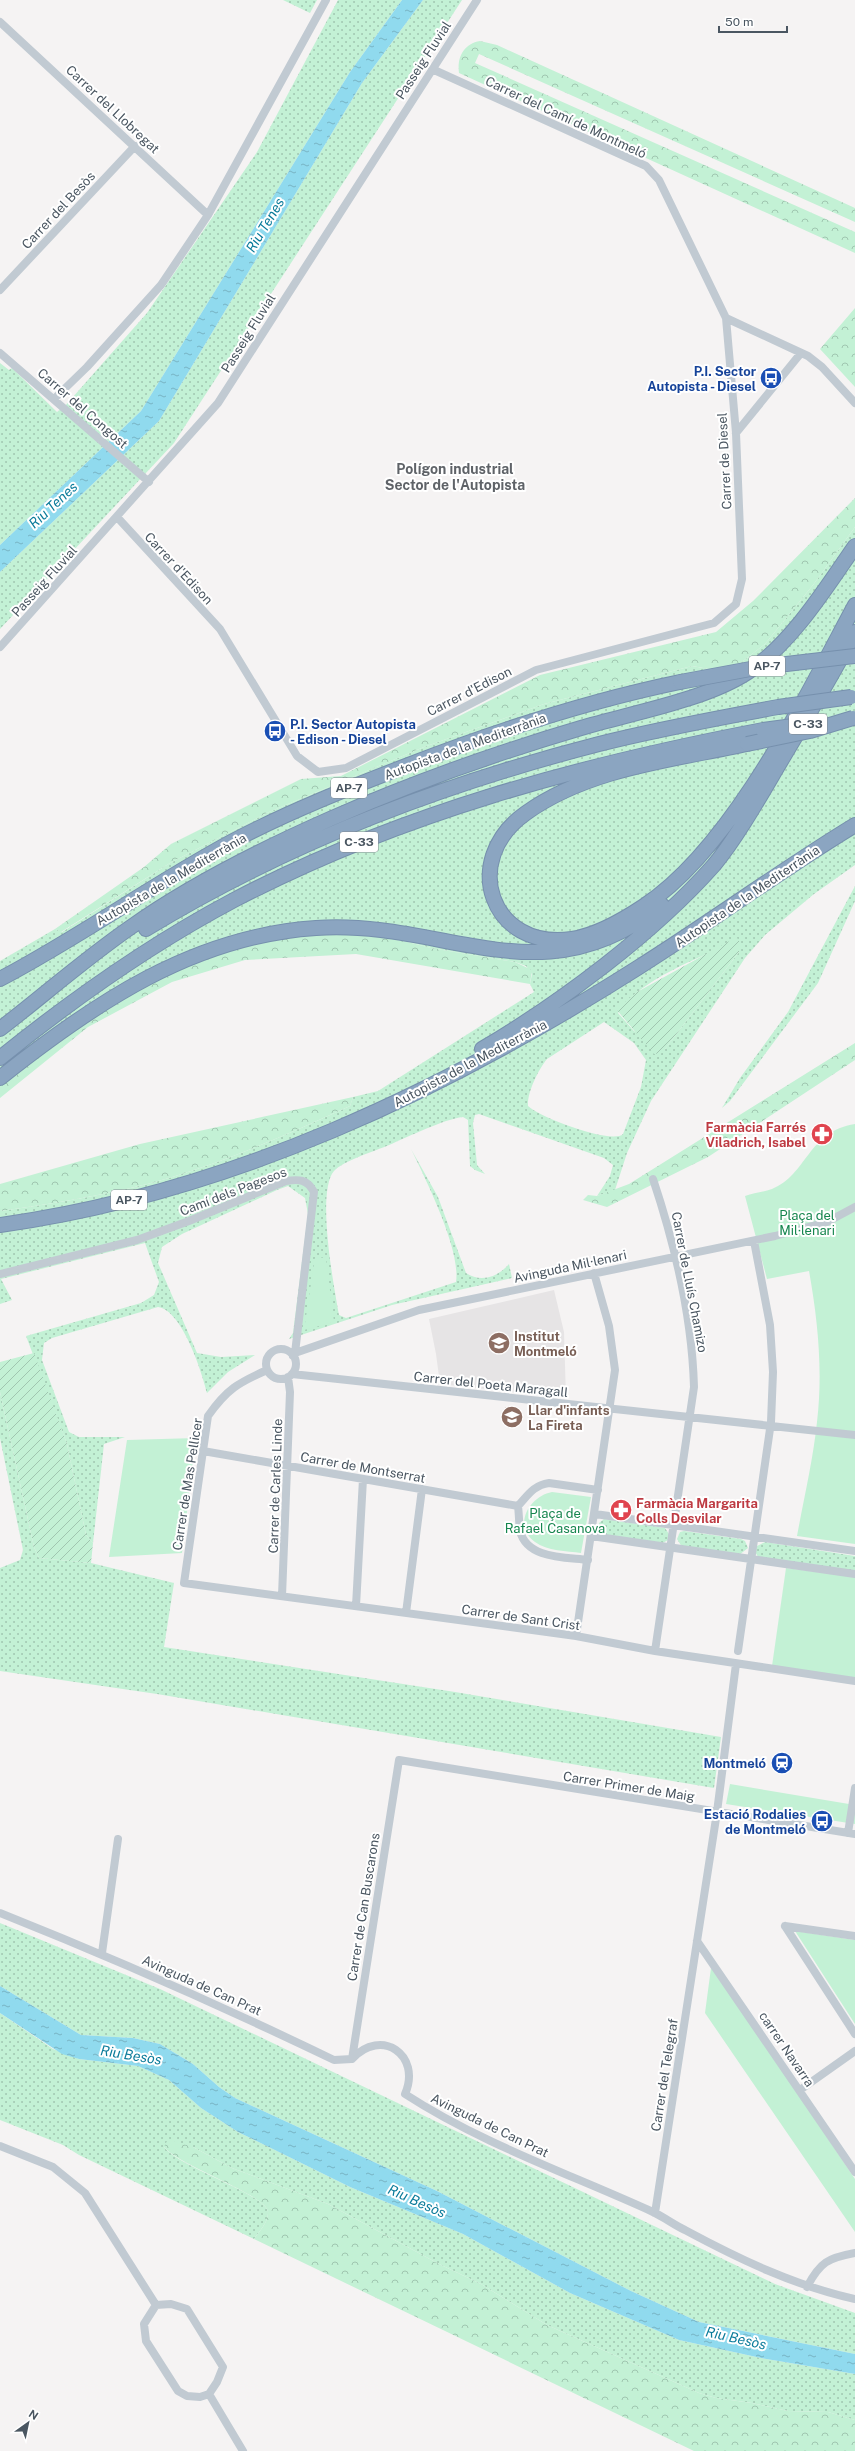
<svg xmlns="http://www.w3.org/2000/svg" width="855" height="2451" font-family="'Public Sans',sans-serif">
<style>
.education{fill:#e6e4e5}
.grass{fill:url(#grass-dots);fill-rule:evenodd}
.forest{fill:url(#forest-crowns)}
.park{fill:#c3f1d5}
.garden{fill:url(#garden-furrows)}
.water{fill:url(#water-ripples)}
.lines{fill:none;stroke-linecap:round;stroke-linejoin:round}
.motorway-casing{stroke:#7690ad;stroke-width:16}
.minor{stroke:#c1cad2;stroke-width:8}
.motorway{stroke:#8ba5c1;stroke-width:14}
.motorway-bridge-casing{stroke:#7690ad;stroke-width:16;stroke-linecap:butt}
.motorway-bridge{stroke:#8ba5c1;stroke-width:14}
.labels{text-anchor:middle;stroke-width:4;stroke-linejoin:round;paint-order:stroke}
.shield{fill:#fff;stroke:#808990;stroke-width:1}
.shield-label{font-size:12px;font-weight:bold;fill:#4a5661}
.street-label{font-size:13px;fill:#4a5661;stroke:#fff}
.transit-label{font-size:13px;font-weight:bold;fill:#164399;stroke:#fff;text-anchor:end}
.health-label{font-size:13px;font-weight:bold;fill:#be3a42;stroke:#fff;text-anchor:end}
.park-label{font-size:13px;fill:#17864f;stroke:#fff}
.education-label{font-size:13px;font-weight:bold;fill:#785e54;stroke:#fff;text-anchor:start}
.water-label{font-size:14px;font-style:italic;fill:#0c7c9b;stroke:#fff}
.neighbourhood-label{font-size:14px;font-weight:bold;fill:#5f6368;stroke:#fff}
</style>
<defs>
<pattern id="grass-dots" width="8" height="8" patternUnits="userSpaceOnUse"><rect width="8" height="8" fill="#c3f1d5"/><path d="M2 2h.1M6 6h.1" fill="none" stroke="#a0c6b0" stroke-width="1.8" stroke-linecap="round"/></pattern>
<pattern id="forest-crowns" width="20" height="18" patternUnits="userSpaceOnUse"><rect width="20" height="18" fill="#c3f1d5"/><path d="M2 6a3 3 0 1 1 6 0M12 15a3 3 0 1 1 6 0" fill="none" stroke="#a0c6b0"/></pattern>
<pattern id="garden-furrows" width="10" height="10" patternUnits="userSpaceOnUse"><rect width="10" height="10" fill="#c3f1d5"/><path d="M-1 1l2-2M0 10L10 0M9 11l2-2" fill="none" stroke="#a0c6b0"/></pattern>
<pattern id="water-ripples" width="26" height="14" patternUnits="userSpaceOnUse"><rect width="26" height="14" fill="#90daee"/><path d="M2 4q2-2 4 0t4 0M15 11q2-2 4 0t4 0" fill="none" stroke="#78b4c4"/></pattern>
</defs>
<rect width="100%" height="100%" fill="#f5f3f3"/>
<path class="education" d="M554,1290L564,1332L566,1398L440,1384L436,1354L429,1319Z"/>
<path class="grass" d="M283,0H317L310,13Z
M338,0H402L350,72L141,411L0,545V363L9,370L12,368L57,412L65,406L147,313L257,152Z
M423,0H462L174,443L0,629V572L159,421L362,83Z
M855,527V865L814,894L765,935L745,958L651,1101L627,1153L615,1190L597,1196L610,1176L613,1165L604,1158L479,1114L475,1115L473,1123L477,1165L485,1174L475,1170L470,1166L468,1120L463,1117C444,1119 408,1137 389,1145C375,1151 343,1161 334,1171C316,1192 334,1287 339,1315L346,1318L456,1282C461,1250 426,1180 411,1149L438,1197L466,1273C481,1283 498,1277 509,1264L512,1278L392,1305L289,1339L293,1333L308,1214L305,1198L288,1186L277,1190L182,1234L162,1247L158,1263L197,1353L221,1357L255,1355L228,1372L207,1393C202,1372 182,1310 158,1307L52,1338L44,1343L42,1360L69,1432L79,1437H125L104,1444L93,1543L86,1535L67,1444L26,1336L141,1303L154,1295L159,1282L145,1243L1,1279L12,1300L0,1304V1211C57,1203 114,1194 169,1178C232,1159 291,1133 350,1106L353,1097L378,1091L534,992L530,984L532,974L526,966L515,962L431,948L374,933L162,975L37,1054L0,1085V961L55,929L62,932L170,863L269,812L424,747L544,704L692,666L720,671L734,668L765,644L813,585ZM739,940V952L665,1049L634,1031L618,1013C636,981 705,955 739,940ZM604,1022L634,1043L646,1060L641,1087L623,1134C612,1145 539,1117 528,1106C527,1093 538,1070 547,1059Z
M855,886V901L818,983L730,1101L722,1108L740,1078L788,1012Z
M0,1392L34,1547L39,1558L91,1563L174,1583L164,1647L455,1692L721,1737L714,1788L157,1694L0,1671V1568L20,1560L23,1550L0,1438Z
M604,1519L665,1528L669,1534L668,1540L661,1544L604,1535L598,1530L599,1523Z
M684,1531L741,1539L745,1541L748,1548L739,1555L682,1547L677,1539L680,1532Z
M765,1542L855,1556V1572L759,1558L755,1552L757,1546Z
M0,1923L160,1989L775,2284L855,2313V2354L699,2322L631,2291L437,2191L235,2098L219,2087L193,2064L160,2044L133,2038L81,2035L0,1986Z
M0,2013L53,2049L79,2059L138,2066L169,2080L201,2108L238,2132L350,2187L463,2234L570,2293L679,2340L761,2358L855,2374V2420L828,2412L788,2411L752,2403L716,2398L699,2393L547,2325L481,2284L439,2264L328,2204L232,2168L193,2147H164C179,2167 267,2195 268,2212C269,2221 259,2232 254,2239L79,2155L63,2145L0,2120Z"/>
<path class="forest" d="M480,41L497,45L855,208V222L479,54L475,63L855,232V253L459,73C457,58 463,44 480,41Z
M855,308V387L820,349Z
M855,498V527L813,585L765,644L734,668L720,671L692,666L544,704L424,747L269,812L170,863L61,932L55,929L144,867L171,844L301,779L341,776L540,675L716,632L753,601Z
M373,933L431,948L515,962L532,970L530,984L356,954L245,960L172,982L88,1027L0,1098V1085C65,1032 125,989 204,960C217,955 232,947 246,944C288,935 331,934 373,933Z
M855,1043V1060L708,1157L607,1207L583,1200L588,1195L597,1196L629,1184Z
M353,1097L350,1106C291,1133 232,1159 169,1178C114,1194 57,1203 0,1211V1184L140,1144Z
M168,2139L193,2147L232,2168L328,2204L439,2264L481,2284L547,2325L699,2393L716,2398L752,2403L788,2411L828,2412L855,2420V2451H694L254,2239C259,2232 269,2221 268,2212C267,2195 179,2166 164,2147Z"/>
<path class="park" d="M855,1124V1544L797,1536C804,1498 813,1460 817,1422C823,1371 818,1321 809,1271L767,1279L745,1196C754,1193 764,1192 772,1189C807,1175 808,1131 855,1124Z
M315,1257L326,1258L334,1322L304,1330Z
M196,1438L182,1553L109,1557L127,1440Z
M552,1492L591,1497L581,1553C567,1551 547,1551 535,1542C512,1525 530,1496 552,1492Z
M786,1568L855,1577V1678L772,1666Z
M730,1784L855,1805V1824L726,1804Z
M795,1931L855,1940V2024Z
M711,1968L715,1970L855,2179V2232L705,2013Z"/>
<path class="garden" d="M735,938L739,939V952L662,1053L654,1054L616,1009L637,992Z
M34,1353L67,1444L86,1535L93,1543L91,1563L39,1558L34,1547L0,1392V1362Z"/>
<path class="water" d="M402,0H423L362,83L159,421L0,572V545L141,411L350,72Z
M0,1986L81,2035L133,2038L160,2044L193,2064L219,2087L235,2098L437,2191L631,2291L699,2322L855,2354V2374L761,2358L679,2340L570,2293L463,2234L350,2187L238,2132L201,2108L169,2080L138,2066L79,2059L62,2054L0,2013Z"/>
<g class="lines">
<g class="motorway-casing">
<path id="motorway" d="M747,744C673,760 589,768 526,813C459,860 491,951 572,939C597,935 623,920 644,906C733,847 805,698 855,605
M146,929C287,843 439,785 599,744C658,729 719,718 778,707
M0,979C80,937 153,884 233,841C290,811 351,787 411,764C499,730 588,701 680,682
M0,1029C44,995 86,958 131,927C193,883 262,849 330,819C412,783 496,753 581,728C631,713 706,700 748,672C791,644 826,588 855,546
M482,1049C560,1003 654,933 714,865C735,840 758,800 775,771C802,725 830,680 855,632
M0,1058C73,999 151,944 234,900C401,813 580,765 763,730
M0,1078C93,1004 193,936 316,928C446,919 542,1001 662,905
M0,1225C230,1193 444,1091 639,967C712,921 781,870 855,825"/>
</g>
<path class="minor" d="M0,22L208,215
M432,69L646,166L659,180L726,318L808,356L822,367L855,403
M0,290L135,146
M0,353L149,482
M54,399L87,367L161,285L208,215L326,0
M736,433L801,353
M117,517L220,629L297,756L318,772L346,768L536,670L714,623L736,604L742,579L736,433L726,318
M0,647L218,403L477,0
M653,1179C675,1245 692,1317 694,1387L655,1651
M0,1274L137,1240L189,1221L286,1181C299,1179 307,1179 314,1192L295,1353
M266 1364a15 15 0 1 1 30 0a15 15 0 1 1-30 0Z
M293,1356L295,1353L419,1310L775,1236L827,1222L855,1207
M267,1370C238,1383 227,1389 208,1416L184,1583L576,1636L655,1651L855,1681
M292,1374L855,1435
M203,1451L518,1506
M595,1514L855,1551
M591,1536L855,1574
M588,1560C565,1557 527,1559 520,1531C519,1523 519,1514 518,1506C528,1495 534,1485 549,1483L598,1490
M282,1596L290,1392L288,1377
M356,1606L363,1479
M406,1613L422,1489
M576,1636L615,1370L609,1326L594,1273
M738,1651L771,1422L773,1372L770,1325L754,1241
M848,1833L855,1788
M0,1913C113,1958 224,2007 334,2060L352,2059C381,2027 422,2055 405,2094C482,2144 570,2174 653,2212C664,2217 674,2225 685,2230C739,2259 795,2286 855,2299
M785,1926L855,2034
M785,1926L855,1936
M697,1941L855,2172
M102,1953L118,1839
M352,2059L399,1760L855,1834
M800,2090L855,2051
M0,2146L53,2167L85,2193L156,2305
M655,2213L717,1812L736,1664
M807,2287C820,2262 828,2258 855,2253
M171,2304L187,2309L223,2367L217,2382L209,2394L200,2397L187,2396L178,2391L146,2341L144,2324L156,2305Z
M209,2394L243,2451"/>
<use href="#motorway" class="motorway"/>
<g class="motorway-bridge-casing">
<path id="motorway-bridge" d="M680,682L761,667L855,656
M778,707L851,697
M763,730L793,726
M747,744L810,731L853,718"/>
</g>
<use href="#motorway-bridge" class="motorway-bridge"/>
</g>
<defs>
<g id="bus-disc" transform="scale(1.15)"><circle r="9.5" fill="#1a4fb4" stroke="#fff"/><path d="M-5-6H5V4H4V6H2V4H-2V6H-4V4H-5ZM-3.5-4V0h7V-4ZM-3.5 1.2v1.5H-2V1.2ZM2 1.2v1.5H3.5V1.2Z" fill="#fff"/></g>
<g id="pharmacy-disc" transform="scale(1.15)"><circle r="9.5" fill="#e0444e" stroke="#fff"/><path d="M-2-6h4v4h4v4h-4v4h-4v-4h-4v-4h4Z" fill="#fff"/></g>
<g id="school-disc" transform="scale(1.15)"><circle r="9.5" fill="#8d6e63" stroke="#fff"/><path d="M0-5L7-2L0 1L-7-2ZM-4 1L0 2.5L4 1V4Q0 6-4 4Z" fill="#fff"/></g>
<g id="station-disc" transform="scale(1.15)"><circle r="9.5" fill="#1a4fb4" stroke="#fff"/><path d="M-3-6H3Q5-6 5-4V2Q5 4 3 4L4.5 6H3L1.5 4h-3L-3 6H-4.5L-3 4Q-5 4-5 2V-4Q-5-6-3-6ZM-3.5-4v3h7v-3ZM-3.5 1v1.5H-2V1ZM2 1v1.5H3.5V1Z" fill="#fff"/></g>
</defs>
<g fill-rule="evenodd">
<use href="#bus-disc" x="771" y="378"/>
<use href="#bus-disc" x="275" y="731"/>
<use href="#pharmacy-disc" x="822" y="1134"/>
<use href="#school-disc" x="499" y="1343"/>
<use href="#school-disc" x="512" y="1417"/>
<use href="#pharmacy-disc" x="621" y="1510"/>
<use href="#station-disc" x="782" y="1763"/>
<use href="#bus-disc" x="822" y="1821"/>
</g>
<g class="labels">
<g class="shield">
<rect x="749" y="656" width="36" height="20" rx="3"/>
<rect x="789" y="714" width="38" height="20" rx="3"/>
<rect x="331" y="778" width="36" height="20" rx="3"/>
<rect x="340" y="832" width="38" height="20" rx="3"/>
<rect x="111" y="1190" width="36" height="20" rx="3"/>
</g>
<g class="shield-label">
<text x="767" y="670">AP-7</text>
<text x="808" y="728">C-33</text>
<text x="349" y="792">AP-7</text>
<text x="359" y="846">C-33</text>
<text x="129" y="1204">AP-7</text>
</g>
<g class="street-label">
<text transform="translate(423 60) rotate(-57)" y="5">Passeig Fluvial</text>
<text transform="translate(113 109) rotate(43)" y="5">Carrer del Llobregat</text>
<text transform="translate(566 117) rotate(25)" y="5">Carrer del Camí de Montmeló</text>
<text transform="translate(58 210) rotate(-47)" y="5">Carrer del Besòs</text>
<text transform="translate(248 333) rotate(-58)" y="5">Passeig Fluvial</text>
<text transform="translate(83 408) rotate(41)" y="5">Carrer del Congost</text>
<text transform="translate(724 461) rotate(-93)" y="5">Carrer de Diesel</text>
<text transform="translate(179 568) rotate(47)" y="5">Carrer d'Edison</text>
<text transform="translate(44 581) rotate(-48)" y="5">Passeig Fluvial</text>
<text transform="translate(469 691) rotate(-27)" y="5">Carrer d'Edison</text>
<text transform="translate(465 746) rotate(-20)" y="5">Autopista de la Mediterrània</text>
<text transform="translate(171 879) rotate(-30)" y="5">Autopista de la Mediterrània</text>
<text transform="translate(747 896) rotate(-34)" y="5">Autopista de la Mediterrània</text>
<text transform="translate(470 1063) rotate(-28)" y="5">Autopista de la Mediterrània</text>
<text transform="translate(233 1191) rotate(-21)" y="5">Camí dels Pagesos</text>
<text transform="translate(570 1266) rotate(-12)" y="5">Avinguda Mil·lenari</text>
<text transform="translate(690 1282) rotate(79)" y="5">Carrer de Lluís Chamizo</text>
<text transform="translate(491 1384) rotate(6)" y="5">Carrer del Poeta Maragall</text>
<text transform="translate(363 1467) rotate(10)" y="5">Carrer de Montserrat</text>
<text transform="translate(187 1484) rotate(-81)" y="5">Carrer de Mas Pellicer</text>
<text transform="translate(275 1486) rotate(-88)" y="5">Carrer de Carles Linde</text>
<text transform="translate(521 1617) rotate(8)" y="5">Carrer de Sant Crist</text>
<text transform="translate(629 1786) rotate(9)" y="5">Carrer Primer de Maig</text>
<text transform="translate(363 1907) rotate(-81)" y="5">Carrer de Can Buscarons</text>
<text transform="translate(202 1985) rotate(24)" y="5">Avinguda de Can Prat</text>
<text transform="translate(787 2049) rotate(56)" y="5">carrer Navarra</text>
<text transform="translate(664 2075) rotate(-81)" y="5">Carrer del Telegraf</text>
<text transform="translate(490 2125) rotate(26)" y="5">Avinguda de Can Prat</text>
</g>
<g class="transit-label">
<text x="756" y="376">P.I. Sector<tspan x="756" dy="15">Autopista - Diesel</tspan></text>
<text x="290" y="729" text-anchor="start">P.I. Sector Autopista<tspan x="290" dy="15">- Edison - Diesel</tspan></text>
<text x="766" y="1768">Montmeló</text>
<text x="806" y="1819">Estació Rodalies<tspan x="806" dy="15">de Montmeló</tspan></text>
</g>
<g class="health-label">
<text x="806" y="1132">Farmàcia Farrés<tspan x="806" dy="15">Viladrich, Isabel</tspan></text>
<text x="636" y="1508" text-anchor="start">Farmàcia Margarita<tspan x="636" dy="15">Colls Desvilar</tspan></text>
</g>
<g class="park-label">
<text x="807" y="1220">Plaça del<tspan x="807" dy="15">Mil·lenari</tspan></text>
<text x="555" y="1518">Plaça de<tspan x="555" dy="15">Rafael Casanova</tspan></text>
</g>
<g class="education-label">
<text x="514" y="1341">Institut<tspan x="514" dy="15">Montmeló</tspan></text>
<text x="528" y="1415">Llar d'infants<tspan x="528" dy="15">La Fireta</tspan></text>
</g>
<g class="water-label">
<text transform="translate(265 225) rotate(-59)" y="5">Riu Tenes</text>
<text transform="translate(53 505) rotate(-43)" y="5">Riu Tenes</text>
<text transform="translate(131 2055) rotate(9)" y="5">Riu Besòs</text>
<text transform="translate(417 2201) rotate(24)" y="5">Riu Besòs</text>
<text transform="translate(736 2338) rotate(13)" y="5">Riu Besòs</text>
</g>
<g class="neighbourhood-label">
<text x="455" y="474">Polígon industrial<tspan x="455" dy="16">Sector de l'Autopista</tspan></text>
</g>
</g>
<g transform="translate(28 2423) rotate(33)" stroke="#ffffff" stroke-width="3" paint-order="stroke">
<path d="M0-3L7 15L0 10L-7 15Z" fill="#4a5661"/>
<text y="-6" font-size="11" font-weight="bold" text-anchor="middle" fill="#4a5661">N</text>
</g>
<path d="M719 26v6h68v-6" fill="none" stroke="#4a5661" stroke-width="2"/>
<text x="725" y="26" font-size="12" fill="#4a5661" stroke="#ffffff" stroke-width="3" paint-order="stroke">50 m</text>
</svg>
